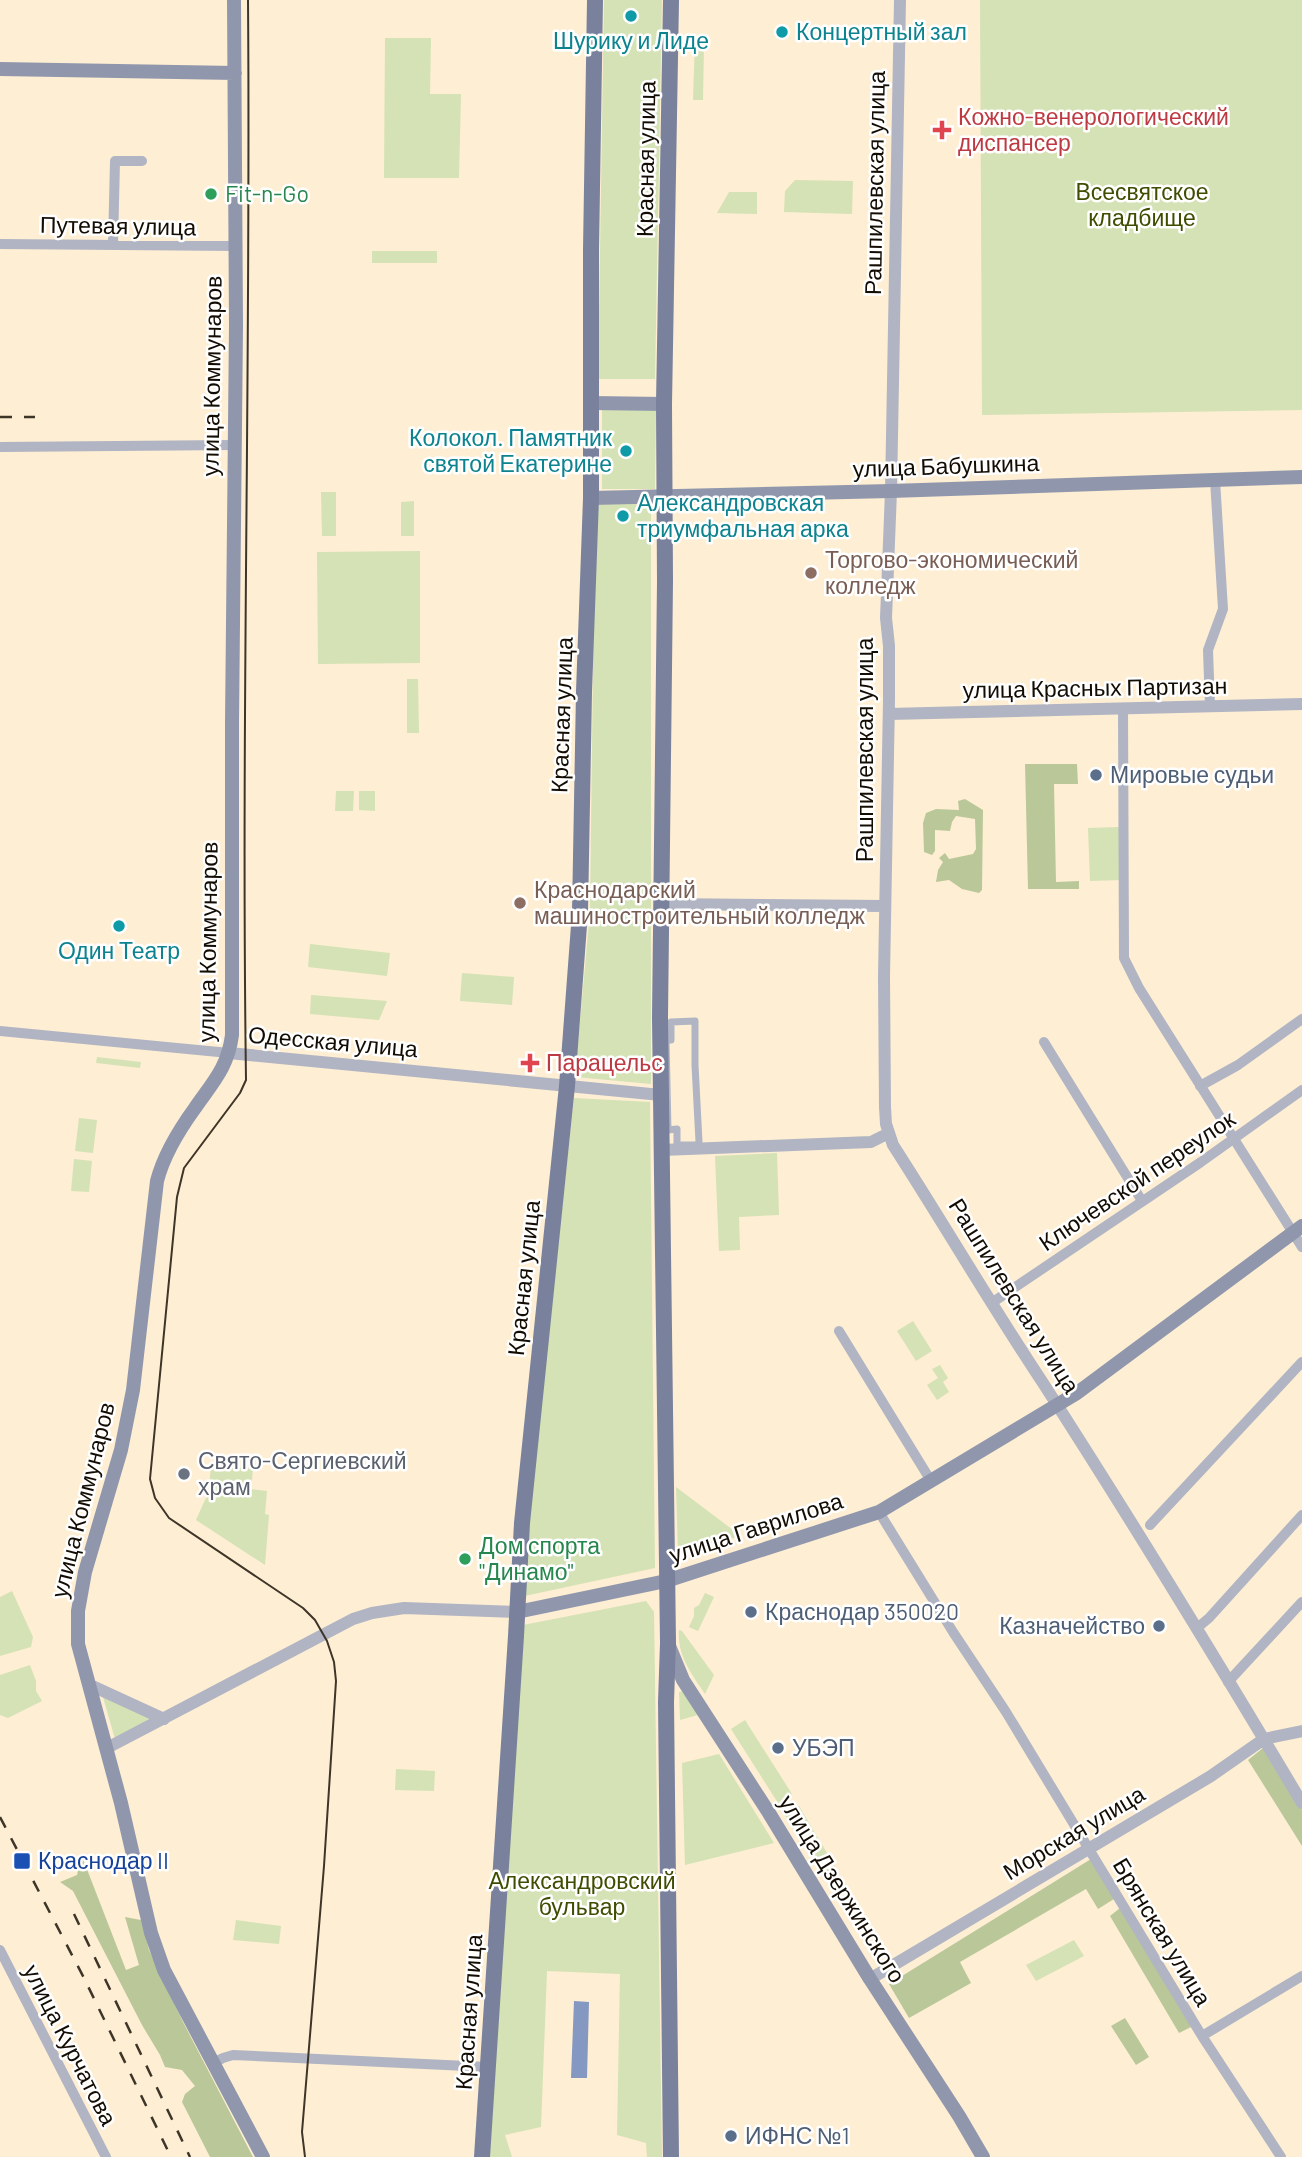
<svg xmlns="http://www.w3.org/2000/svg" width="1302" height="2157" font-family="Barlow,sans-serif">
<style>
.green{fill:#d4e2b5}
.forest{fill:#bac899}
.water{fill:#8498c1}
.lines{fill:none;stroke-linecap:round;stroke-linejoin:round}
.pedestrian{stroke:#b0b4c3;stroke-width:7}
.minor{stroke:#b0b4c3;stroke-width:10}
.tertiary{stroke:#b0b4c3;stroke-width:12}
.secondary{stroke:#9097ad;stroke-width:14}
.primary{stroke:#7a819c;stroke-width:16}
.tram{stroke:#3e3529;stroke-width:2}
.rail{stroke:#3e3529;stroke-width:2.5;stroke-dasharray:12 12;stroke-linecap:butt}
.culture-dot{fill:#0f9aa8;stroke:#fff;stroke-width:2.5}
.health-dot{fill:#e0444e;stroke:#fff;stroke-width:2.5}
.leisure-dot{fill:#2e9e5b;stroke:#fff;stroke-width:2.5}
.education-dot{fill:#8d6e63;stroke:#fff;stroke-width:2.5}
.service-dot{fill:#5c6f8a;stroke:#fff;stroke-width:2.5}
.worship-dot{fill:#6b7280;stroke:#fff;stroke-width:2.5}
.transit-dot{fill:#1a4fb4;stroke:#fff;stroke-width:2.5}
.labels{text-anchor:middle;stroke-width:5;stroke-linejoin:round;paint-order:stroke}
.culture-label{font-size:23px;fill:#0d838f;stroke:#fff;text-anchor:start}
.health-label{font-size:23px;fill:#be3a42;stroke:#fff;text-anchor:start}
.street-label{font-size:23px;fill:#130c03;stroke:#fff}
.park-label{font-size:23px;fill:#3f4d00;stroke:#fff}
.leisure-label{font-size:23px;fill:#27864d;stroke:#fff;text-anchor:start}
.education-label{font-size:23px;fill:#785e54;stroke:#fff;text-anchor:start}
.service-label{font-size:23px;fill:#4e5e75;stroke:#fff;text-anchor:start}
.worship-label{font-size:23px;fill:#5b616d;stroke:#fff;text-anchor:start}
.transit-label{font-size:23px;fill:#164399;stroke:#fff;text-anchor:start}
</style>
<rect width="100%" height="100%" fill="#feeed3"/>
<path class="green" d="M604,0H662L655,379H598Z
M980,0H1302V410L982,415Z
M385,38H431L430,94H461L459,178H384Z
M695,38L704,44L703,100H693Z
M795,180L853,181L852,214L784,212L785,191Z
M729,192H757V214L717,213Z
M372,251H437V263H372Z
M602,410H656L655,489H602Z
M321,492H336V536H322Z
M414,501V536H401V502Z
M595,502H651V1084L575,1077L590,911Z
M420,551V663L318,664L317,552Z
M407,679H418L419,733H407Z
M336,791H354L353,811H335Z
M359,791H375V811L359,810Z
M1119,827L1121,880L1090,881L1088,828Z
M310,944L390,953L387,976L308,967Z
M462,973L514,977L512,1005L460,1001Z
M311,995L387,1001L379,1020L310,1014Z
M97,1057L141,1062L140,1068L96,1063Z
M574,1098L650,1102L655,1568L520,1597Z
M79,1118L97,1120L93,1153L75,1151Z
M777,1153L779,1215L739,1217L740,1250L719,1251L715,1156Z
M74,1159L92,1161L89,1192L71,1191Z
M913,1321L932,1351L916,1361L897,1331Z
M940,1365L948,1378L943,1382L949,1392L937,1400L927,1385L938,1378L932,1369Z
M211,1464L253,1469L251,1489L267,1491L265,1514L269,1515L265,1565L196,1520L209,1491Z
M676,1487L741,1536L678,1554Z
M12,1591L33,1637L31,1647L0,1656V1597Z
M705,1593L714,1597L698,1631L689,1627L694,1616V1608L699,1605Z
M646,1601L654,1612L662,2157H647L646,2143L617,2135L620,1974L547,1971L541,2127L505,2135L512,2157H489L523,1625Z
M679,1630L682,1631L714,1675L705,1694C692,1674 677,1656 679,1630Z
M30,1665L36,1681V1691L42,1701L8,1718L0,1715V1675Z
M684,1691L698,1715L680,1720L679,1692Z
M103,1697L154,1720L115,1739Z
M745,1720L792,1794L778,1803L731,1729Z
M719,1754L774,1843L685,1865L682,1763Z
M396,1769L435,1771L434,1791L395,1790Z
M799,1806L836,1868L823,1876L783,1812L786,1809Z
M236,1920L281,1926L279,1944L233,1940Z
M1074,1940L1084,1956L1036,1981L1026,1965Z"/>
<path class="forest" d="M1025,764H1077L1078,784H1054L1056,882L1079,881V889H1028Z
M965,799L983,810L982,890L979,893L962,889L949,880L936,882L938,870L943,862L939,858L945,853L949,859L973,854L976,849L975,819L956,816L952,822L950,831L935,830V851L932,855L924,852L923,823L926,813L936,809L959,810L958,801Z
M1263,1748L1302,1810V1846L1248,1760Z
M83,1859L126,1970L139,1965L125,1917L141,1920L149,1950L183,2022L253,2157H210L182,2102L185,2094L195,2086L182,2070L165,2067L160,2055L142,2025L73,1891L60,1882L77,1875L79,1866Z
M1091,1859L1114,1899L1098,1909L1086,1889L960,1962L971,1983L909,2018L889,1984Z
M1120,1908L1193,2026L1179,2033L1110,1916Z
M1125,2018L1149,2057L1136,2065L1111,2026Z"/>
<path class="water" d="M574,2001L589,2002L587,2078H571Z"/>
<g class="lines">
<path class="pedestrian" d="M695,1021V1065L699,1142L697,1145H677V1129L668,1130L666,1040H671V1022Z"/>
<path class="minor" d="M0,244L236,246
M113,245L115,161H142
M0,447L233,445
M1210,706L1208,650L1223,609L1215,480
M1123,708L1124,958L1139,988L1302,1247
M0,1031L229,1053
M1044,1042L1142,1201
M1200,1086L1238,1065L1302,1019
M993,1302L1201,1162L1302,1090
M839,1331L931,1481
M879,1512L953,1632L1006,1712L1202,2036L1281,2157
M1150,1525L1302,1362
M1197,1628L1209,1618L1302,1515
M1228,1682L1302,1602
M0,1950L106,2157
M1202,2036L1302,1976
M213,2063L223,2058L233,2055L488,2067"/>
<path class="tertiary" d="M900,0L891,491L886,618L889,646V699L884,977L885,1107L886,1124L893,1145C944,1224 991,1305 1043,1383C1132,1521 1218,1662 1302,1803
M889,714L1302,704
M662,904L885,906
M229,1053L661,1095
M662,1150L871,1142L889,1133
M90,1685L164,1719
M107,1748L353,1619L372,1613L404,1608L517,1612
M870,1979L1211,1776L1264,1739L1302,1731"/>
<path class="secondary" d="M234,0L236,325L232,723V1035C228,1067 213,1082 195,1108C179,1130 164,1154 157,1181L133,1390L121,1450L85,1572L78,1611V1644L121,1803L151,1933L164,1970L263,2157
M0,69L235,73
M591,403L664,404
M591,498L891,491L1302,477
M517,1612L666,1581L879,1512L1077,1393L1302,1226
M669,1646L683,1680L769,1813L870,1979L959,2116L983,2157"/>
<path class="primary" d="M482,2157L516,1636L522,1523L567,1086L580,912L584,692L591,498V250L595,0
M671,2157L666,1702L668,1643L660,1018L665,581L664,404L671,0"/>
<path class="tram" d="M248,0C251,360 241,720 246,1080L240,1093L184,1168L177,1197L150,1479L155,1498L169,1518L303,1608L315,1620L327,1641L334,1662L336,1681L324,1866L302,2132L305,2157"/>
<path class="rail" d="M0,417H35
M0,1817L84,1978L171,2157
M74,1914L190,2157"/>
</g>
<g class="culture-dot">
<circle cx="631" cy="16" r="7"/>
<circle cx="782" cy="32" r="7"/>
<circle cx="626" cy="451" r="7"/>
<circle cx="623" cy="516" r="7"/>
<circle cx="119" cy="926" r="7"/>
</g>
<g class="health-dot">
<path d="M938.5 119.5h7v7h7v7h-7v7h-7v-7h-7v-7h7z"/>
<path d="M526.5 1052.5h7v7h7v7h-7v7h-7v-7h-7v-7h7z"/>
</g>
<g class="leisure-dot">
<circle cx="211" cy="194" r="7"/>
<circle cx="465" cy="1559" r="7"/>
</g>
<g class="education-dot">
<circle cx="811" cy="573" r="7"/>
<circle cx="520" cy="903" r="7"/>
</g>
<g class="service-dot">
<circle cx="1096" cy="775" r="7"/>
<circle cx="751" cy="1612" r="7"/>
<circle cx="1159" cy="1626" r="7"/>
<circle cx="778" cy="1748" r="7"/>
<circle cx="731" cy="2136" r="7"/>
</g>
<circle class="worship-dot" cx="184" cy="1474" r="7"/>
<rect class="transit-dot" x="13" y="1852" width="18" height="18" rx="3.5"/>
<g class="labels">
<g class="culture-label">
<text x="796" y="40">Концертный зал</text>
<text x="631" y="49" text-anchor="middle">Шурику и Лиде</text>
<text x="612" y="446" text-anchor="end">Колокол. Памятник<tspan x="612" dy="26">святой Екатерине</tspan></text>
<text x="637" y="511">Александровская<tspan x="637" dy="26">триумфальная арка</tspan></text>
<text x="119" y="959" text-anchor="middle">Один Театр</text>
</g>
<g class="health-label">
<text x="958" y="125">Кожно-венерологический<tspan x="958" dy="26">диспансер</tspan></text>
<text x="546" y="1071">Парацельс</text>
</g>
<g class="street-label">
<text transform="translate(646 159) rotate(-89)" y="8">Красная улица</text>
<text transform="translate(875 183) rotate(-89)" y="8">Рашпилевская улица</text>
<text transform="translate(118 226) rotate(1)" y="8">Путевая улица</text>
<text transform="translate(212 376) rotate(-89)" y="8">улица Коммунаров</text>
<text transform="translate(946 466) rotate(-2)" y="8">улица Бабушкина</text>
<text transform="translate(1095 688) rotate(-1)" y="8">улица Красных Партизан</text>
<text transform="translate(562 715) rotate(-88)" y="8">Красная улица</text>
<text transform="translate(865 750) rotate(-90)" y="8">Рашпилевская улица</text>
<text transform="translate(208 942) rotate(-89)" y="8">улица Коммунаров</text>
<text transform="translate(333 1042) rotate(5)" y="8">Одесская улица</text>
<text transform="translate(1137 1181) rotate(-34)" y="8">Ключевской переулок</text>
<text transform="translate(524 1278) rotate(-84)" y="8">Красная улица</text>
<text transform="translate(1014 1296) rotate(58)" y="8">Рашпилевская улица</text>
<text transform="translate(83 1500) rotate(-76)" y="8">улица Коммунаров</text>
<text transform="translate(756 1528) rotate(-18)" y="8">улица Гаврилова</text>
<text transform="translate(1074 1833) rotate(-31)" y="8">Морская улица</text>
<text transform="translate(842 1889) rotate(58)" y="8">улица Дзержинского</text>
<text transform="translate(1162 1932) rotate(59)" y="8">Брянская улица</text>
<text transform="translate(469 2012) rotate(-86)" y="8">Красная улица</text>
<text transform="translate(70 2045) rotate(63)" y="8">улица Курчатова</text>
</g>
<g class="park-label">
<text x="1142" y="200">Всесвятское<tspan x="1142" dy="26">кладбище</tspan></text>
<text x="582" y="1889">Александровский<tspan x="582" dy="26">бульвар</tspan></text>
</g>
<g class="leisure-label">
<text x="225" y="202">Fit-n-Go</text>
<text x="479" y="1554">Дом спорта<tspan x="479" dy="26">"Динамо"</tspan></text>
</g>
<g class="education-label">
<text x="825" y="568">Торгово-экономический<tspan x="825" dy="26">колледж</tspan></text>
<text x="534" y="898">Краснодарский<tspan x="534" dy="26">машиностроительный колледж</tspan></text>
</g>
<g class="service-label">
<text x="1110" y="783">Мировые судьи</text>
<text x="765" y="1620">Краснодар 350020</text>
<text x="1145" y="1634" text-anchor="end">Казначейство</text>
<text x="792" y="1756">УБЭП</text>
<text x="745" y="2144">ИФНС №1</text>
</g>
<g class="worship-label">
<text x="198" y="1469">Свято-Сергиевский<tspan x="198" dy="26">храм</tspan></text>
</g>
<g class="transit-label">
<text x="38" y="1869">Краснодар II</text>
</g>
</g>
</svg>
